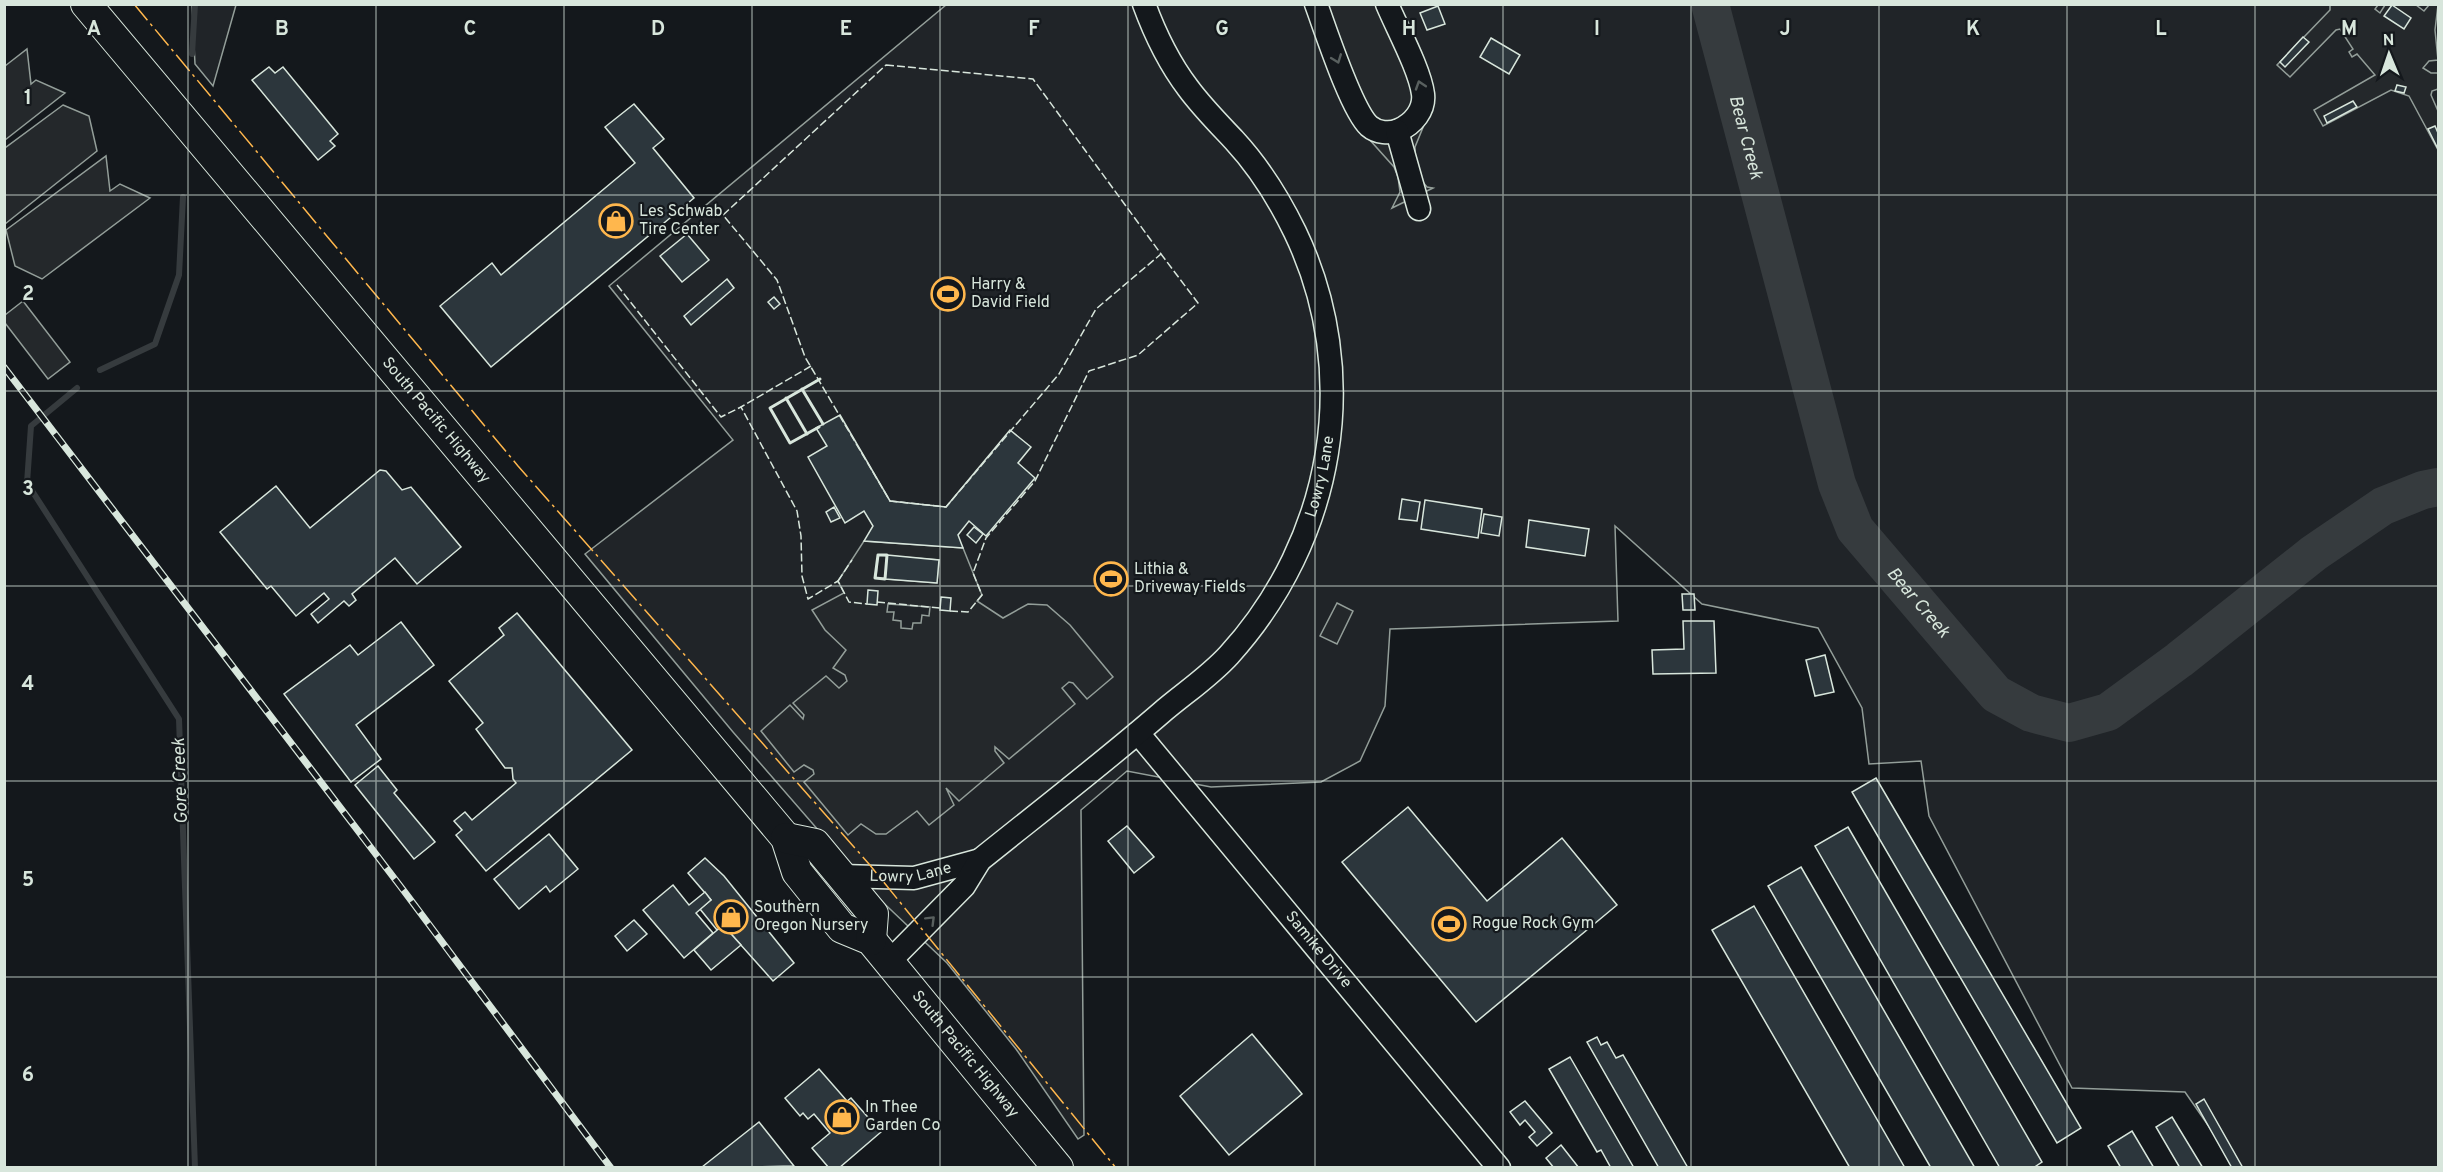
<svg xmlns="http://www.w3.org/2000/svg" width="2443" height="1172" viewBox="0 0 2443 1172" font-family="Overpass,sans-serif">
  <rect width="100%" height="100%" fill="#14181c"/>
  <g fill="#202428" stroke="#939e99" stroke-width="1.5">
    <polygon points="192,5 236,5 213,86 195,64"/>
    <polygon points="946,5 2438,5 2438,1167 2237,1167 2185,1092 2072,1088 1929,816 1921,761 1869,764 1862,708 1818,628 1702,604 1615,526 1618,621 1390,629 1385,706 1360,761 1321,782 1211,787 1127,771 1081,810 1084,1135 1078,1139 1016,1049 947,963 872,892 733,732 585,554 733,440 609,286"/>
  </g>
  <g fill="#24282b" stroke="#939e99" stroke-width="1.5" fill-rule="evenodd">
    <polygon points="1306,5 1397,5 1431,108 1415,147 1415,156 1422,181 1427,187 1433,188 1392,208 1400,192 1398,177 1394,167 1352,120"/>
    <polygon points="2330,5 2378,5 2375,9 2380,13 2385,5 2416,5 2424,11 2429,5 2438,5 2435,30 2438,60 2429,61 2423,68 2431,73 2438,73 2438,89 2432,91 2431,95 2438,111 2438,150 2409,96 2391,90 2323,126 2314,110 2375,75 2357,54 2352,57 2349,52 2353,49 2340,29 2336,30 2290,77 2277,65 2330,10"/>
    <polygon points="27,49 31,84 36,80 65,93 5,140 5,66"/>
    <polygon points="63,105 89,116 97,151 5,224 5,148"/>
    <polygon points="106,156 110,191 120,184 150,198 42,279 15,266 6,230"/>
    <polygon points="23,301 70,362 48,379 5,323 5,315"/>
    <path d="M 864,541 L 963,548 L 982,595 L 977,601 L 1003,618 L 1028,604 L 1047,605 L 1070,625 L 1113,677 L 1087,699 L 1073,683 L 1069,682 L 1062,688 L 1075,704 L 1009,759 L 995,747 L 995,751 L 1004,763 L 959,801 L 946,788 L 954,805 L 929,825 L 917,811 L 886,834 L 876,834 L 861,824 L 848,835 L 804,782 L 814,774 L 813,770 L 804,765 L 794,772 L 761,731 L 790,705 L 803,719 L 804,715 L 793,703 L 826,676 L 839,688 L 847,681 L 845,675 L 833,668 L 846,650 L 825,630 L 812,610 L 844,593 L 838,581 ZM 878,555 L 939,560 L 937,583 L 876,578 ZM 888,604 L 930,607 L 929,616 L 922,615 L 921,623 L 913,623 L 912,629 L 901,628 L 901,621 L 893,620 L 894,612 L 887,612 Z"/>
    <polygon points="1337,603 1353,611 1337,644 1320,636"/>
  </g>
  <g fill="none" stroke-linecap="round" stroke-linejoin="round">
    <g stroke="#363b3e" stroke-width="6">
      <polyline points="192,54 195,4"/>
      <polyline points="100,370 155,344 179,275 183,197"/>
      <polyline points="77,388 31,426 27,483 179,719 195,1168"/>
    </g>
    <path stroke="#363b3e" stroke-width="38" id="s1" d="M 1710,4 L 1837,484 L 1855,529 L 1996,694 L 2031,713 L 2069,723 L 2108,712 L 2179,660 L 2314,553 L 2383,506 L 2423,490 L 2438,487"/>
  </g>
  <g fill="#2c363c" stroke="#d8e6dc" stroke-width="1.5">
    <polygon points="2392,5 2411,18 2404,29 2384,16"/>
    <polygon points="1438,6 1445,24 1427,30 1420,13"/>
    <polygon points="2303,37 2309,42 2285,67 2280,62"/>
    <polygon points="1491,38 1520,55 1509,74 1480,57"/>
    <polygon points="269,67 275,73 283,67 338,134 330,141 335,146 318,160 252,80"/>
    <polygon points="2397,85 2406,87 2404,93 2395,91"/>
    <polygon points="2353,101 2357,107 2327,123 2324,116"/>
    <polygon points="634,104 664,139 653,148 694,198 491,367 440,306 492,263 501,275 635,163 605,127"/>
    <polygon points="2435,126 2438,133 2438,149 2428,129"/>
    <polygon points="687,234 709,260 682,282 660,256"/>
    <polygon points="727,279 734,288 691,325 684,316"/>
    <polygon points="774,297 780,304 774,309 768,302"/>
    <polygon points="840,415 890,501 946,507 1010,430 1031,447 1018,463 1035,478 986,536 969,521 958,535 963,548 864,541 873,526 864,511 845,523 808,457 827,446 816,428"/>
    <polygon points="380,470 386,471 402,490 411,487 461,547 417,584 395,558 352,594 356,600 349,606 344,601 318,623 311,614 329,599 324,593 296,616 271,586 267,589 220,532 276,486 310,528"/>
    <polygon points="1402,499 1420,502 1417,521 1399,519"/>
    <polygon points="1425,500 1482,509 1478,538 1421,529"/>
    <polygon points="834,507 840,518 831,522 826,512"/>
    <polygon points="1484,514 1502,517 1499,536 1481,533"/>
    <polygon points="1529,520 1589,529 1585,556 1526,547"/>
    <polygon points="974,527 983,534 976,543 967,535"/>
    <polygon points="887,555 939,560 937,583 885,579"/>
    <polygon points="868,590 878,591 877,605 867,604"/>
    <polygon points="1682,594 1694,594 1695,610 1683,610"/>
    <polygon points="941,597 951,598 950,611 940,610"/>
    <polygon points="517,613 632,750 486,871 456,835 462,830 454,821 465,812 472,820 516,783 513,779 512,768 505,768 476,729 483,723 449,681 504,635 499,628"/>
    <polygon points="1683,621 1714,621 1716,673 1653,674 1652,650 1684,649"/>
    <polygon points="401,622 434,665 356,725 381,759 351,782 284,694 350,645 358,655"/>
    <polygon points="1825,655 1834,692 1815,696 1806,660"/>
    <polygon points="378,766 397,790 394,793 435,842 414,859 355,785"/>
    <polygon points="1876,778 2081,1128 2057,1143 1852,792"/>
    <polygon points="1408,807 1487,901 1562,838 1617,905 1476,1022 1342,862"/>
    <polygon points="1127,826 1154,857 1134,873 1108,841"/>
    <polygon points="1848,827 2042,1162 2033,1168 2000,1168 1815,846"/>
    <polygon points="549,834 578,869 550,892 546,886 519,909 494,879"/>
    <polygon points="705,858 724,876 794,963 773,981 723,925 717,930 700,909 711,900 688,873"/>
    <polygon points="1801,867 1975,1168 1931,1168 1768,886"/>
    <polygon points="673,885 689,905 705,892 711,900 696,913 713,933 684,958 643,910"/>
    <polygon points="1754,906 1905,1168 1850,1168 1712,930"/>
    <polygon points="634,920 647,934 627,951 615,936"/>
    <polygon points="723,925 741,945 711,970 694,950"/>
    <polygon points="1252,1034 1302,1094 1229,1155 1180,1096"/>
    <polygon points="1597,1037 1601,1045 1607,1042 1616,1058 1623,1055 1688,1168 1659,1168 1587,1042"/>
    <polygon points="1570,1057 1634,1168 1611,1168 1601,1150 1597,1152 1549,1069"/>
    <polygon points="819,1069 847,1101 851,1098 881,1132 839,1168 829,1168 812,1148 830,1133 814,1114 808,1119 803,1113 800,1116 785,1098"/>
    <polygon points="2204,1099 2243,1168 2232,1168 2196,1104"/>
    <polygon points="1525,1101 1552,1133 1537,1146 1529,1137 1535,1132 1525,1120 1520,1125 1510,1112"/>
    <polygon points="2172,1117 2203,1168 2180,1168 2156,1127"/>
    <polygon points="759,1122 794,1166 702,1168 702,1167"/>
    <polygon points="2132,1131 2154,1168 2121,1168 2108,1146"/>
    <polygon points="1561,1145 1579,1168 1554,1168 1546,1158"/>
  </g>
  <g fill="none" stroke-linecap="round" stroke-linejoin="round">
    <defs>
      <g id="minor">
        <path d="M 1316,4 C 1326,31 1351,109 1369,126 C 1377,133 1390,134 1399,130 C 1413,124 1425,110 1423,94 C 1420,70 1397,28 1387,4"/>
        <polyline points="1397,131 1419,209"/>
        <path id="s2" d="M 1138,733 L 1499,1168"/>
        <path id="s3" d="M 841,876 L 914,878 L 980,860"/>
        <path id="s4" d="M 889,962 L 964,886 L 980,860 C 1041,811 1102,764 1161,713 C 1183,694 1209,677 1229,655 C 1334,539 1363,374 1295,232 C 1279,199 1259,167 1234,140 C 1218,123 1202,107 1188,88 C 1169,63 1155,34 1144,4"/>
      </g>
      <g id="major">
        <path id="s5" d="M 86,4 L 786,838 L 797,872 L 842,928 L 871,940 L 1058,1168"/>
        <polyline points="786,838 815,844 873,914 871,940"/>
      </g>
    </defs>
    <use href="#minor" stroke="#d8e6dc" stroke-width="25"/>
    <use href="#major" stroke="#d8e6dc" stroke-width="32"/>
    <use href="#minor" stroke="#14181c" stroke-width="22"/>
    <use href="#major" stroke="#14181c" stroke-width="30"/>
    <defs>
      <polyline id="rail" points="4,367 404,891 611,1168"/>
    </defs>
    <use href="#rail" stroke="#d8e6dc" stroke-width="7"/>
    <use href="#rail" stroke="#14181c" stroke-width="4.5" stroke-dasharray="14" stroke-linecap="butt"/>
    <g stroke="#d8e6dc" stroke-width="1.5" stroke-dasharray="8 3" stroke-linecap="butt">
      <polygon points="886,65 1033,79 1161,254 1096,309 1059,374 946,507 890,501 805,357 777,280 723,215"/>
      <polyline points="617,285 721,417 741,407"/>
      <polyline points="811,366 741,407 797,511 801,536 802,576 808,599 838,581 849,602 867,604"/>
      <polyline points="838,581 852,560"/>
      <polyline points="877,602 940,608"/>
      <polyline points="950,611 968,612 982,595 973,573 986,538 1035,481 1089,371 1138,355 1198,303 1161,254"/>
    </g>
    <g stroke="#d8e6dc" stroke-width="3">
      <polyline points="802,389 823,424"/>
      <polyline points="786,398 807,434"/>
      <polyline points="819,427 790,443 770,408 820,379"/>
      <polygon points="878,555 887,555 885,579 875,578"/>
    </g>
    <polyline stroke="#ffb74d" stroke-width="1.5" stroke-dasharray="21 4.5 3 4.5" stroke-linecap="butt" points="134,4 518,466 869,864 1116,1168"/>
  </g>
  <defs><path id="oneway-chevron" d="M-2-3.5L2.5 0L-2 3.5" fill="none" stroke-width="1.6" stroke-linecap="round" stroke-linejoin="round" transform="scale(1.5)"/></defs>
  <g stroke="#59605f">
    <use href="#oneway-chevron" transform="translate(1337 59) rotate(69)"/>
    <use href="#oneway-chevron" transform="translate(1420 85) rotate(-108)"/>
    <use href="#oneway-chevron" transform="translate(931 920) rotate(-45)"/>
  </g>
  <path fill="none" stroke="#d8e6dc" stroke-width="1.5" stroke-opacity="0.55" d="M 188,4 L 188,1168M 376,4 L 376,1168M 564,4 L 564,1168M 752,4 L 752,1168M 940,4 L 940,1168M 1128,4 L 1128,1168M 1315,4 L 1315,1168M 1503,4 L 1503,1168M 1691,4 L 1691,1168M 1879,4 L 1879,1168M 2067,4 L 2067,1168M 2255,4 L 2255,1168M 4,195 L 2438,195M 4,391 L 2438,391M 4,586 L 2438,586M 4,781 L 2438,781M 4,977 L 2438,977"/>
  <defs>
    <symbol id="shop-ring" viewBox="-11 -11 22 22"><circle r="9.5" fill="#14181c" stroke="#ffb74d" stroke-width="1.5"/><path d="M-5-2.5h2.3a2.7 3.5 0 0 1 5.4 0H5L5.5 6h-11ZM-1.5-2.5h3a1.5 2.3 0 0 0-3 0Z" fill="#ffb74d"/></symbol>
    <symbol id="stadium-ring" viewBox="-11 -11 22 22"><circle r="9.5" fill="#14181c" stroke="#ffb74d" stroke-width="1.5"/><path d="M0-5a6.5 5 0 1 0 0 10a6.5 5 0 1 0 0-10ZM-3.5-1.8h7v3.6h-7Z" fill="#ffb74d"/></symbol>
  </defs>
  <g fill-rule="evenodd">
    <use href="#shop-ring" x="597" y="202" width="38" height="38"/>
    <use href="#stadium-ring" x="929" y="275" width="38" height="38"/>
    <use href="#stadium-ring" x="1092" y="560" width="38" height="38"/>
    <use href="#shop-ring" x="712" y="898" width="38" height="38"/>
    <use href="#stadium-ring" x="1430" y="905" width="38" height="38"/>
    <use href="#shop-ring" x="823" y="1098" width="38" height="38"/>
  </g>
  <g text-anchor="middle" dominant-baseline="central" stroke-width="4.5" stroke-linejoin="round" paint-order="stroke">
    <g font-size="16" fill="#d8e6dc" stroke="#14181c" text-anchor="start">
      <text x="639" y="212">Les Schwab<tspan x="639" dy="18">Tire Center</tspan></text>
      <text x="971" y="285">Harry &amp;<tspan x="971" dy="18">David Field</tspan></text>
      <text x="1134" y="570">Lithia &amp;<tspan x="1134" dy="18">Driveway Fields</tspan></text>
      <text x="754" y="908">Southern<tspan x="754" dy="18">Oregon Nursery</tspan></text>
      <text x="1472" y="924">Rogue Rock Gym</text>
      <text x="865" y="1108">In Thee<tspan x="865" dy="18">Garden Co</tspan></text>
    </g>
    <g font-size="16" fill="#d8e6dc" stroke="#14181c">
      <text stroke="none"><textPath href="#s5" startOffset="544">South Pacific Highway</textPath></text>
      <text stroke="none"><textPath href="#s4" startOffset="663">Lowry Lane</textPath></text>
      <text stroke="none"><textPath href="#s3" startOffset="70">Lowry Lane</textPath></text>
      <text stroke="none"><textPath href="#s2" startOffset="282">Samike Drive</textPath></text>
      <text stroke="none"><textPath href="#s5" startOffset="1376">South Pacific Highway</textPath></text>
    </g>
    <g font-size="18" font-style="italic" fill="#d8e6dc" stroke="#14181c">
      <text stroke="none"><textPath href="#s1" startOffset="138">Bear Creek</textPath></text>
      <text stroke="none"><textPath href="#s1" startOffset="642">Bear Creek</textPath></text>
      <text transform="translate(181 781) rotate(-92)">Gore Creek</text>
    </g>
  </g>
  <g font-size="20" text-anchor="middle" font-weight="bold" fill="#d8e6dc" stroke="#14181c" stroke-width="4.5" stroke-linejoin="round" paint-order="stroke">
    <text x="94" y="35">A</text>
    <text x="282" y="35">B</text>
    <text x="470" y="35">C</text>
    <text x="658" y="35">D</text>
    <text x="846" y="35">E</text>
    <text x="1034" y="35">F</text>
    <text x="1222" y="35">G</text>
    <text x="1409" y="35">H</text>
    <text x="1597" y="35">I</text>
    <text x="1785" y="35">J</text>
    <text x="1973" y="35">K</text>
    <text x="2161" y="35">L</text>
    <text x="2349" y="35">M</text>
    <text x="28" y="104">1</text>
    <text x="28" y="300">2</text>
    <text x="28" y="495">3</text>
    <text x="28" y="690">4</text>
    <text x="28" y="886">5</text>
    <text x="28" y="1081">6</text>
  </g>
  <rect width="2443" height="1172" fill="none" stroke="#d8e6dc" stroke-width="12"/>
  <g transform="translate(2389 54) rotate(358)" stroke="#14181c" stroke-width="4.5" paint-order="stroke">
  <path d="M0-4.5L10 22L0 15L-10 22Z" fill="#d8e6dc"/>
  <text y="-9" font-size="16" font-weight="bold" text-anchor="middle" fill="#d8e6dc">N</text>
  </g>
</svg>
